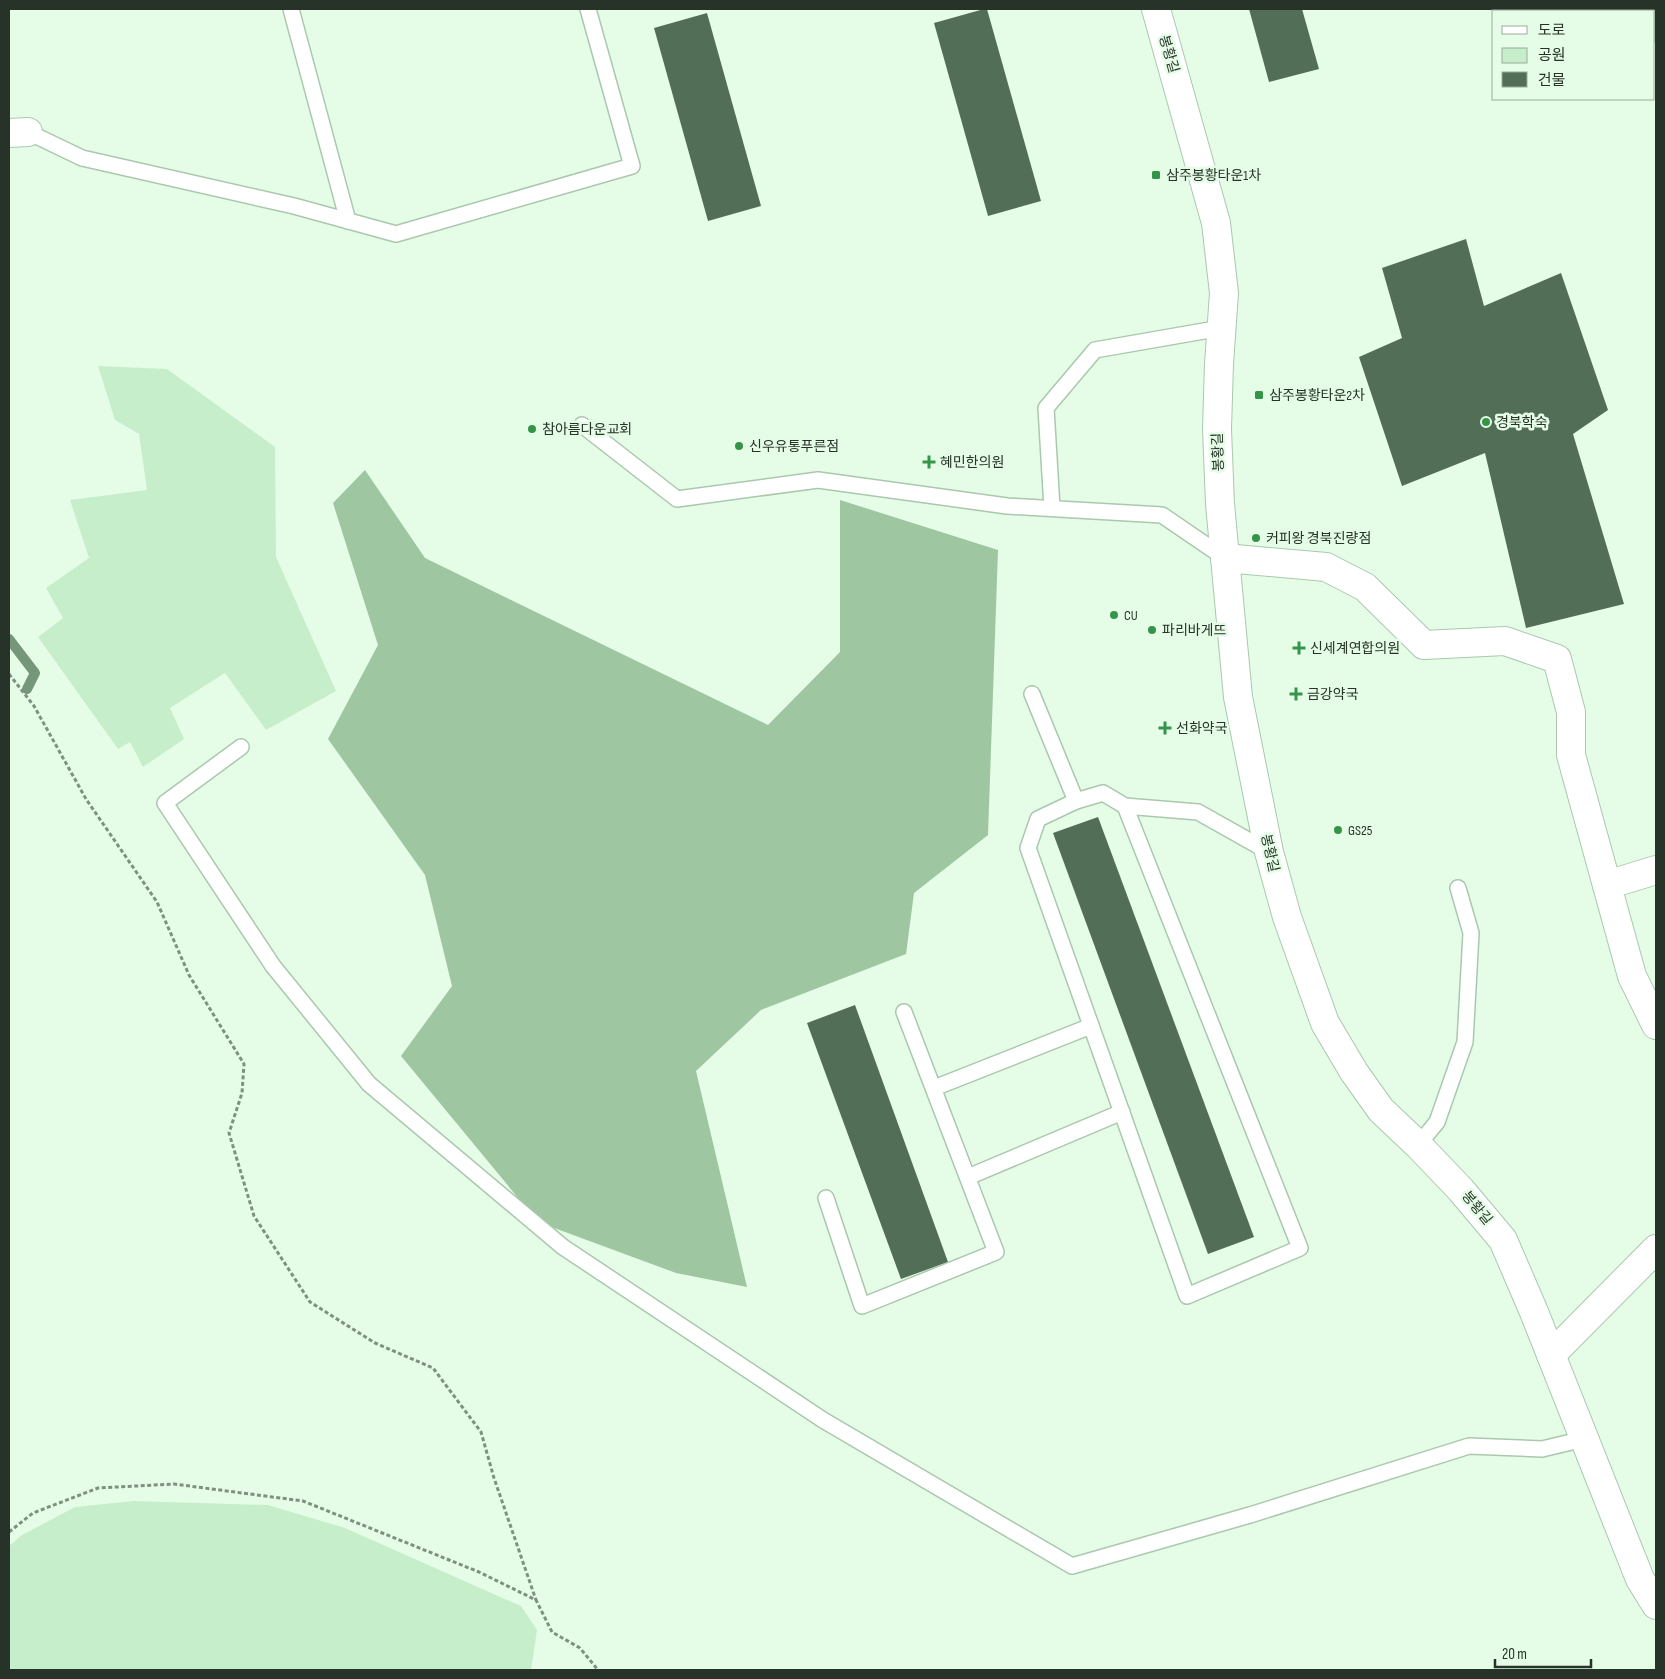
<svg xmlns="http://www.w3.org/2000/svg" width="1665" height="1679" viewBox="0 0 1665 1679" font-family="'Sofia Sans Condensed','Noto Sans KR',sans-serif">
  <rect width="100%" height="100%" fill="#e5fde7"/>
  <g fill="#c7eecb">
    <polygon points="98,366 167,369 275,447 276,557 336,691 266,730 225,673 170,708 184,739 143,767 130,742 118,749 38,637 63,618 46,588 89,558 70,500 147,490 139,434 115,420"/>
    <polygon points="134,1501 268,1505 345,1528 521,1606 537,1630 531,1670 9,1670 9,1546 22,1535 75,1507"/>
  </g>
  <g fill="#9dc6a1">
    <polygon points="1646,9 1656,9 1656,50 1654,40 1654,11 1646,11"/>
    <polygon points="365,470 425,558 768,725 840,652 840,500 998,550 988,835 914,893 906,954 761,1010 696,1071 747,1287 676,1273 538,1222 401,1056 452,986 425,875 328,739 378,645 333,503"/>
  </g>
  <g fill="none" stroke-linecap="round" stroke-linejoin="round">
    <polyline stroke="#759678" stroke-width="10" points="9,639 35,673 27,689"/>
  </g>
  <g fill="#536e56">
    <polygon points="984,9 987,9 1041,201 988,216 934,23"/>
    <polygon points="1249,9 1302,9 1319,69 1269,82"/>
    <polygon points="707,13 761,206 708,221 654,28"/>
    <polygon points="1466,239 1484,306 1561,273 1608,410 1573,434 1624,604 1526,628 1485,453 1402,486 1359,357 1402,338 1382,268"/>
    <polygon points="1098,817 1254,1237 1208,1254 1053,833"/>
    <polygon points="855,1005 948,1262 901,1279 807,1023"/>
  </g>
  <g fill="none" stroke-linecap="round" stroke-linejoin="round">
    <defs>
      <g id="service">
        <polyline points="291,9 348,221"/>
        <polyline points="28,132 82,158 294,206 396,234 632,166 588,9"/>
        <polyline points="582,425 677,499 818,480 1007,506 1162,515 1225,558"/>
        <polyline points="1052,508 1046,408 1095,350 1221,328"/>
        <polyline points="1032,694 1076,801 1103,793 1125,806 1198,812 1269,852"/>
        <polyline points="241,747 165,803 273,966 369,1084 563,1247 823,1420 1072,1566 1250,1515 1469,1446 1542,1449 1584,1439"/>
        <polyline points="1076,801 1038,819 1028,848 1187,1296 1300,1248 1125,806"/>
        <polyline points="934,1088 1091,1026"/>
        <polyline points="1418,1145 1437,1122 1465,1042 1471,933 1458,888"/>
        <polyline points="968,1177 1122,1112"/>
        <polyline points="826,1198 862,1306 996,1252 904,1012"/>
      </g>
      <g id="minor">
        <polyline points="1156,9 1216,223 1224,293 1219,364 1217,429 1220,504 1238,697 1269,852 1287,917 1325,1023 1354,1072 1381,1110 1418,1145 1461,1190 1503,1240 1534,1312 1640,1579 1656,1605"/>
        <polyline points="9,133 28,132"/>
        <polyline points="1225,558 1326,567 1365,587 1424,645 1505,641 1557,659 1571,712 1571,755 1632,976 1656,1025"/>
        <polyline points="1607,885 1656,870"/>
        <polyline points="1551,1355 1656,1249"/>
      </g>
    </defs>
    <use href="#service" stroke="#aac8ad" stroke-width="18"/>
    <use href="#minor" stroke="#aac8ad" stroke-width="30"/>
    <g stroke="#7f9080" stroke-width="3" stroke-dasharray="4 2.5" stroke-linecap="butt">
      <polyline points="9,674 34,706 86,799 157,902 189,975 244,1064 242,1093 229,1133 254,1216 310,1302 375,1343 433,1368 481,1432 494,1478 536,1600"/>
      <polyline points="9,1532 33,1513 98,1488 174,1484 303,1501 479,1572 536,1600 552,1632 580,1648 598,1670"/>
    </g>
    <use href="#service" stroke="#fff" stroke-width="15"/>
    <use href="#minor" stroke="#fff" stroke-width="28"/>
  </g>
  <g fill="#349549" stroke="#e5fde7" stroke-width="2">
    <rect x="1151" y="170" width="10" height="10" rx="2.5"/>
    <rect x="1254" y="390" width="10" height="10" rx="2.5"/>
    <circle cx="1486" cy="422" r="5"/>
    <circle cx="532" cy="429" r="5"/>
    <circle cx="739" cy="446" r="5"/>
    <path d="M926.5 454.5h5v5h5v5h-5v5h-5v-5h-5v-5h5z"/>
    <circle cx="1256" cy="538" r="5"/>
    <circle cx="1114" cy="615" r="5"/>
    <circle cx="1152" cy="630" r="5"/>
    <path d="M1296.5 640.5h5v5h5v5h-5v5h-5v-5h-5v-5h5z"/>
    <path d="M1293.5 686.5h5v5h5v5h-5v5h-5v-5h-5v-5h5z"/>
    <path d="M1162.5 720.5h5v5h5v5h-5v5h-5v-5h-5v-5h5z"/>
    <circle cx="1338" cy="830" r="5"/>
  </g>
  <g text-anchor="middle" dominant-baseline="central" stroke-width="5" stroke-linejoin="round" paint-order="stroke">
    <g font-size="14" fill="#273328" stroke="#e5fde7">
      <text transform="translate(1169 54) rotate(74)">봉황길</text>
      <text transform="translate(1218 452) rotate(-92)">봉황길</text>
      <text transform="translate(1270 853) rotate(77)">봉황길</text>
      <text transform="translate(1477 1208) rotate(50)">봉황길</text>
    </g>
    <g font-size="14" fill="#273328" stroke="#e5fde7" text-anchor="start">
      <text x="1166" y="175">삼주봉황타운1차</text>
      <text x="1269" y="395">삼주봉황타운2차</text>
      <text x="1496" y="422">경북학숙</text>
      <text x="542" y="429">참아름다운교회</text>
      <text x="749" y="446">신우유통푸른점</text>
      <text x="940" y="462">혜민한의원</text>
      <text x="1266" y="538">커피왕 경북진량점</text>
      <text x="1124" y="615">CU</text>
      <text x="1162" y="630">파리바게뜨</text>
      <text x="1310" y="648">신세계연합의원</text>
      <text x="1307" y="694">금강약국</text>
      <text x="1176" y="728">선화약국</text>
      <text x="1348" y="830">GS25</text>
    </g>
  </g>
  <rect width="1665" height="1679" fill="none" stroke="#273328" stroke-width="20"/>
  <rect x="1492" y="10" width="162" height="90" fill="#e5fde7" stroke="#99ac9b"/>
  <rect x="1502" y="26" width="25" height="8" fill="#ffffff" stroke="#99ac9b"/>
  <text x="1538" y="35" font-size="15" fill="#273328">도로</text>
  <rect x="1502" y="48" width="25" height="15" fill="#c7eecb" stroke="#99ac9b"/>
  <text x="1538" y="60" font-size="15" fill="#273328">공원</text>
  <rect x="1502" y="72" width="25" height="15" fill="#536e56" stroke="#99ac9b"/>
  <text x="1538" y="85" font-size="15" fill="#273328">건물</text>
  <path d="M1495 1659v8h96v-8" fill="none" stroke="#273328" stroke-width="2.5"/>
  <text x="1502" y="1659" font-size="15" fill="#273328" stroke="#e5fde7" stroke-width="4" paint-order="stroke">20 m</text>
</svg>
